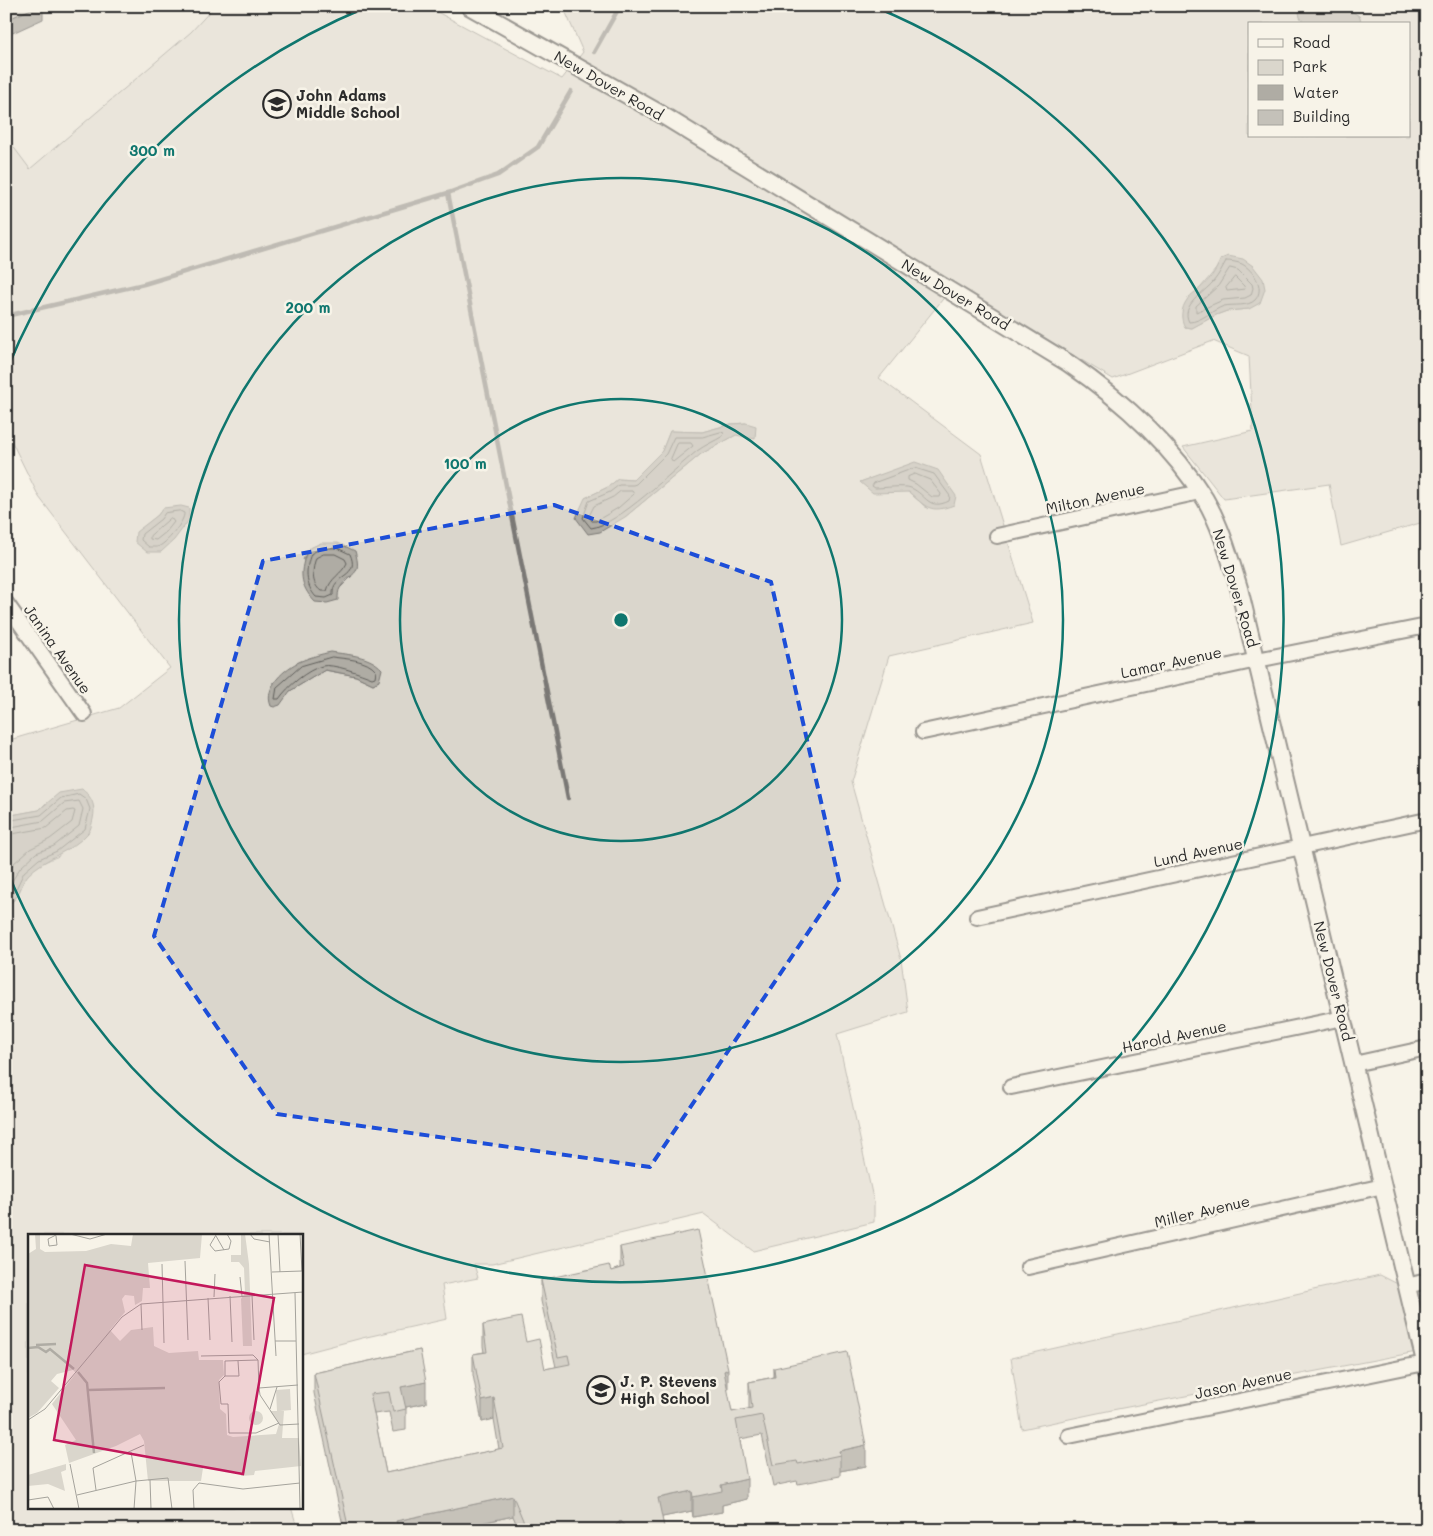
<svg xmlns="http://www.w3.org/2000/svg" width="1433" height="1536" viewBox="0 0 1433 1536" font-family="Mali,sans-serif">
  <rect width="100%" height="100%" fill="#f7f3e8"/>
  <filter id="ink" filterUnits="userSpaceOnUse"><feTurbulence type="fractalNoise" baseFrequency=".02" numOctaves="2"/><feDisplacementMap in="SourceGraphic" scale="10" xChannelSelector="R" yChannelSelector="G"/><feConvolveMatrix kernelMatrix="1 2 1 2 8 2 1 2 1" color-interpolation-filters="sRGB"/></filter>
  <g filter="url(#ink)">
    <polygon fill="#e8e4da" points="6,6 426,6 6,229"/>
    <g fill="#dad6cc" stroke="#82807c" fill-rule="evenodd">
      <path d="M 215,6 L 426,6 L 562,79 L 583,52 L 563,6 L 1298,6 L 1300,17 L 1305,24 L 1249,24 L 1249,136 L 1409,136 L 1409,24 L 1362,24 L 1359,16 L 1343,6 L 1427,6 L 1427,521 L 1341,546 L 1329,484 L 1224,499 L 1183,447 L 1253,431 L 1249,356 L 1213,341 L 1113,379 L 955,284 L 879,378 L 981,454 L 1033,623 L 889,656 L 851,782 L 901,959 L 908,1012 L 837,1034 L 874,1203 L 874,1222 L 753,1251 L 704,1214 L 492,1264 L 474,1264 L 478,1278 L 442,1285 L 447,1319 L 362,1338 L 301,1354 L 301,1235 L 29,1235 L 29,1507 L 291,1507 L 298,1530 L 6,1530 L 6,1512 L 9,1511 L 6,1474 L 6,905 C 19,901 20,887 26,877 C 34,866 48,860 59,856 L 46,803 L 39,810 L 6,816 L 6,741 L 119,708 L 170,668 L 39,497 L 6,430 L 6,137 L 30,169 L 191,32 ZM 1221,259 L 1249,309 L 1227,311 L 1216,315 L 1192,328 L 1185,327 L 1201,287 L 1216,269 ZM 746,423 L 736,435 L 701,454 L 625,517 L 585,498 L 608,487 L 618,479 L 633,480 L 662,451 L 670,431 L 702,432 L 731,424 ZM 887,473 L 928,509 L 909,492 L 860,482 ZM 163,508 L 189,520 L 137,532 L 158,515 ZM 321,543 L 352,576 L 339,589 L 303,560 L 308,549 ZM 299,662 L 379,681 L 373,684 L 356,676 L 325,670 L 290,691 L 272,684 Z"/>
      <polygon points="1380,1275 1427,1299 1427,1350 1112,1410 1022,1429 1011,1358"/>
      <polygon points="513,1516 519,1530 449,1530"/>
    </g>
    <g fill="#afaca4" stroke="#7a7874">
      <polygon points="1298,6 1343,6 1359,16 1362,24 1305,24 1300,17"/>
      <path d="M 1228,256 L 1243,259 L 1253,266 L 1263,279 L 1265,289 L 1260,303 L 1249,309 L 1227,311 L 1216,315 L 1192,328 L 1185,327 C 1180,319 1181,308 1187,300 C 1189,296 1195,292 1199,289 C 1209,281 1216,271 1221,259 Z"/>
      <polygon points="746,423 756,426 755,439 736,435 701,454 625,517 600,532 588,534 576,518 585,498 608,487 618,479 633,480 662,451 670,431 702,432 731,424"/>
      <path d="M 915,462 L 938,470 L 956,496 L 954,505 C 930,514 926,507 909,492 L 873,493 L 860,482 Z"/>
      <polygon points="181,506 189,508 189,520 174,540 161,552 147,552 135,542 136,532 158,515 163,508"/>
      <path d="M 321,543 L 338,543 L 355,551 C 363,578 350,571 340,588 C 338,591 338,596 338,600 L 327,603 L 315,602 C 299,585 299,571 308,549 Z"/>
      <path d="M 331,652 C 349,655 369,655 382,669 L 379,681 L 373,684 L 356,676 L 325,670 L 290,691 L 280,705 L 274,707 L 271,706 C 263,687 285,668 301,661 C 311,657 321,654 331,652 Z"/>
      <path d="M 82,789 C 92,797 96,806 93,819 C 92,823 91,830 88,833 C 72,852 45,857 28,875 C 20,884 20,900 6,905 L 6,816 L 39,810 L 59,793 Z"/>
    </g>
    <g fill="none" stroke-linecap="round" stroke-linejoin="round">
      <g stroke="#605f5b" stroke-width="1">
        <path d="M 1226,261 C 1231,261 1237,262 1242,264 C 1253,270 1266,288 1255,300 C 1248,307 1234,304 1224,306 C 1212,310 1201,322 1189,322 C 1180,305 1204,293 1213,282 C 1219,275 1222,268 1226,261 Z"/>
        <polygon points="1230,268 1238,270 1252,284 1253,288 1251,295 1245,298 1223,300 1196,312 1196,306 1218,286"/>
        <polygon points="1235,277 1244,286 1245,289 1227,291 1226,288"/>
        <path d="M 721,432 L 724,433 L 723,436 C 715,441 705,445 697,451 C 673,470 618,525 591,528 L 583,518 L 589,501 L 610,492 L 619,485 L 633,485 L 636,484 L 666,454 L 674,437 L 702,437 Z"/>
        <polygon points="678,443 691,443 693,446 673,462 671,459"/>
        <path d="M 915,468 L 934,474 L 950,496 L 949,501 C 928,511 927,495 911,488 C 904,485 884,488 875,488 L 872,486 L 874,483 Z"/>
        <polygon points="915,474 930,480 941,494 940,497 932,497 916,484 908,480 908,477"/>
        <polygon points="621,491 632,491 634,494 618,508 596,521 592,521 589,516 594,506 613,497"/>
        <path d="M 180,511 L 184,513 C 185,521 166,545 157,547 C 157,547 150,547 149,547 L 141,540 L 142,534 L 161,519 L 165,513 Z"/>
        <polygon points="171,518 174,522 166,532 156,540 150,539 150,536"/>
        <path d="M 322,548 L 337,548 L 350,554 C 359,575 340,573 334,587 C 333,590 333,593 333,595 L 326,598 L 316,597 C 305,585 305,569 311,554 Z"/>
        <path d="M 324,554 L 335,554 L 345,559 L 347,563 C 342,574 330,578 327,591 L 321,591 C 311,584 312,569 316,558 Z"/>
        <path d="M 332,657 C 345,659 367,659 376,671 L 375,677 L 372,678 C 362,674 332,663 322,666 C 307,670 288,686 279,699 L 275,699 L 277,687 L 301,666 Z"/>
        <polyline points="6,821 41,815 61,798 79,794 86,799 90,809 85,829 57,851 39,859 24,872 15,891 6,900"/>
        <polyline points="6,828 43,821 64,803 79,801 83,809 79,826 54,846 36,853 20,868 6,891"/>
        <polyline points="6,835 46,828 67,811 73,810 75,811 72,822 50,839 30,849 13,864 6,876"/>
      </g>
      <g stroke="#7a7874" stroke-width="4.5">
        <polyline points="594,52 620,6"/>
        <polyline points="448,193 568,798"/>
        <polyline points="6,316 144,284 448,193 498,175 538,147 571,91"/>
      </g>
      <defs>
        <g id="minor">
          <polyline points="997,536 1200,492"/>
          <polyline points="6,603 84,714"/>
          <polyline points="923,732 1257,660 1427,626"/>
          <polyline points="977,917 1427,820"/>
          <polyline points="1354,1064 1427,1048"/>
          <polyline points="1011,1087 1343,1018"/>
          <polyline points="1028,1267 1383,1186"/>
          <polyline points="1407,1286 1427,1281"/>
          <polyline points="1069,1436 1425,1363"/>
        </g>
        <path id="tertiary" d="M 469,6 L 659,113 L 1068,363 C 1122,400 1170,443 1205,499 C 1221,526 1230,559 1239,588 L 1427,1370"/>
      </defs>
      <use href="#minor" stroke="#2b2b2b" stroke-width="18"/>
      <use href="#tertiary" stroke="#2b2b2b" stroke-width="20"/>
      <use href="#minor" stroke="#f7f3e8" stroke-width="14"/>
      <use href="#tertiary" stroke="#f7f3e8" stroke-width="16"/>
    </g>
    <polygon fill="#a9a69f" stroke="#2b2b2b" points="620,1247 728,1390 727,1390 732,1412 749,1409 749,1382 774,1377 774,1368 866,1466 840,1471 840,1476 798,1484 797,1481 773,1486 762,1435 740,1439 747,1499 722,1505 722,1512 693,1517 692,1511 662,1517 664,1530 519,1530 513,1516 449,1530 344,1530 314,1393 314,1373 420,1350 426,1403 406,1407 406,1430 393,1432 389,1412 374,1414 386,1473 499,1449 494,1419 482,1422 473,1375 473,1354 484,1352 483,1346 483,1325 526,1342 545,1369 556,1367 541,1301 541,1280 611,1271 620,1268"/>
    <g fill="#898782" stroke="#2b2b2b">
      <polygon points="38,6 44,6 43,7 43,19 6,36 6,20"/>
      <polygon points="8,47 8,63 6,63 6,48"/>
      <polygon points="728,1369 728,1390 724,1391 724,1371"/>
      <polygon points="426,1382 426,1403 401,1408 401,1387"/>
      <polygon points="494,1398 494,1419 482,1422 482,1401"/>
      <polygon points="866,1445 866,1466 840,1471 840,1455 839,1451"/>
      <polygon points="747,1479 747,1499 722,1505 722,1512 693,1517 693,1497 721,1485"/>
      <polygon points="692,1491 692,1511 658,1518 658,1498"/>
      <polygon points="513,1496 513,1516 449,1530 396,1530 396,1521"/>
      <polygon points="620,1521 620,1530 611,1530"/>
      <polygon points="664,1527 664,1530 656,1530"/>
    </g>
    <g fill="#c4c1b9" stroke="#2b2b2b">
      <polygon points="6,6 38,6 6,20"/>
      <polygon points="698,1230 728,1369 724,1371 732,1412 752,1408 749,1382 775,1377 774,1368 847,1352 866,1445 839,1451 840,1455 798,1464 797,1461 773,1465 762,1415 736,1420 747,1479 721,1485 722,1491 693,1497 692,1491 658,1498 664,1527 656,1530 628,1530 620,1521 611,1530 527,1530 513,1496 396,1521 399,1530 349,1530 314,1373 420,1350 426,1382 401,1387 406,1409 393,1412 389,1392 370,1394 386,1473 503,1448 494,1398 482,1401 473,1354 487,1352 483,1325 521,1317 526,1342 539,1339 545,1369 570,1364 568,1355 558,1357 541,1280 609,1265 611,1271 624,1267 620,1247"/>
    </g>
  </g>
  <path d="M0 0H1433V1536H0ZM 554,505 L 771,582 L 840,885 L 650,1167 L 277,1114 L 154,936 L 263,561 Z" fill="#f7f3e8" fill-opacity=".55" fill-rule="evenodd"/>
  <path fill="none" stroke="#1d4ed8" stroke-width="4" stroke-dasharray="10 6" stroke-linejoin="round" d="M 554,505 L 771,582 L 840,885 L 650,1167 L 277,1114 L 154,936 L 263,561 Z"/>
  <g fill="none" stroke="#0f766e" stroke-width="2.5">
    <circle cx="621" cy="620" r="221"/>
    <circle cx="621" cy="620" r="442"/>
    <path d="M6 372A663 663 0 0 1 367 7M875 7A663 663 0 1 1 6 868"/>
  </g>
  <defs>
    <symbol id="school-ring" viewBox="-11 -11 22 22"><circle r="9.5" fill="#f7f3e8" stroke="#2b2b2b" stroke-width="1.5"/><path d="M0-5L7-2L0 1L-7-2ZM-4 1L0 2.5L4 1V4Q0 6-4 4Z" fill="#2b2b2b"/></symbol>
  </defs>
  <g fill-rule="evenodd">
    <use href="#school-ring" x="261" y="88" width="32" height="32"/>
    <use href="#school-ring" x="585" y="1374" width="32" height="32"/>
  </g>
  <g text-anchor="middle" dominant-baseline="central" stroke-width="5" stroke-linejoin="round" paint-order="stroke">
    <g font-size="15" fill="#2b2b2b" stroke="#f7f3e8">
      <text transform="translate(609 85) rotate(30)">New Dover Road</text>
      <text transform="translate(956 294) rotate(31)">New Dover Road</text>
      <text transform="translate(1095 498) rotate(-12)">Milton Avenue</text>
      <text transform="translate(1236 588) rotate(73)">New Dover Road</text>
      <text transform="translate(58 649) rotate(55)">Janina Avenue</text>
      <text transform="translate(1171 662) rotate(-12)">Lamar Avenue</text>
      <text transform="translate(1198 852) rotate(-12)">Lund Avenue</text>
      <text transform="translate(1334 981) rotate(76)">New Dover Road</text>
      <text transform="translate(1174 1036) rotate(-12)">Harold Avenue</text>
      <text transform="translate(1202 1211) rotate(-13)">Miller Avenue</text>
      <text transform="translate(1243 1383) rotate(-12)">Jason Avenue</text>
    </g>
    <g font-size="15" font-weight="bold" fill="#2b2b2b" stroke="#f7f3e8" text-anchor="start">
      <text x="296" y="95">John Adams<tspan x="296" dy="17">Middle School</tspan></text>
      <text x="620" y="1381">J. P. Stevens<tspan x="620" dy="17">High School</tspan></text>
    </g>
  </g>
  <g transform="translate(28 1234)">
    <rect width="275" height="275" fill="#f7f3e8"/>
    <path d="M 7,0 L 12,0 L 12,15 L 17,18 L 58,17 L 83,10 L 103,12 L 105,0 L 174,0 L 172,24 L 120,29 L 122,54 L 115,54 L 114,67 L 107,71 L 106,62 L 97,61 L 94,65 L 97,78 L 82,96 L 92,107 L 103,96 L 125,93 L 126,112 L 141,119 L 170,117 L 171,126 L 195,126 L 196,141 L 191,146 L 192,175 L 198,180 L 199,201 L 205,203 L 248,200 L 251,190 L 242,177 L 249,177 L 248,156 L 262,155 L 263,176 L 252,177 L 256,177 L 254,204 L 271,204 L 273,232 L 227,237 L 226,241 L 213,242 L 212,238 L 175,234 L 173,247 L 120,247 L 116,207 L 112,200 L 88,212 L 41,229 L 37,211 L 48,206 L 24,170 L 48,139 L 45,136 L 29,140 L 23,147 L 31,154 L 9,179 L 0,184 L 0,20 L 8,15 ZM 213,0 L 217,0 L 221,30 L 224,112 L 215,112 L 213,65 L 217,59 L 216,34 L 211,28 L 203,28 L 203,21 L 213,21 ZM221 184a7 7 0 1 1 14 0a7 7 0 1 1-14 0ZM 38,230 L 38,236 L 33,238 L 37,257 L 20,250 L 0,252 L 0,241 Z" fill="#dad6cc"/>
    <path fill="none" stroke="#afaca4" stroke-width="2.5" d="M 8,111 L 28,110M 0,114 L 10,113 L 18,118 L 22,115 L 46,135M 50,138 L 59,149 L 66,219M 60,156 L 137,154"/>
    <path fill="none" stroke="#a5a39c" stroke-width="1" d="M 42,0 L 62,5 L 79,0M 222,0 L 226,5 L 242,8M 241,0 L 248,122M 250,0 L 252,38M 188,1 L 182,11 L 187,17 L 201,15 L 203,7 L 199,0M 28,2 L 29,11 L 21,12 L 20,5 L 30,0M 188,2 L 196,16M 157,27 L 160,106M 134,30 L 136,109M 244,38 L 274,37 L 272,0M 212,43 L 214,62M 267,59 L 272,275M 224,61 L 226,106M 202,62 L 204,108M 186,63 L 187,40M 180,64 L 182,106M 113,70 L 114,96M 247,107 L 268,107M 173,122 L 225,121 L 230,126M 197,142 L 211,142 L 210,127M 270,151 L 231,154 L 232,161 L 252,191 L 271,190M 231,154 L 230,126 L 197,127 L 197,142 L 191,148 L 193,170 L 200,170 L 201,199 L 228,199 L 251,189M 242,175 L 249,153M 0,186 L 17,175 L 94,83 L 113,70 L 275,58M 103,218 L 108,247 L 106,275M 42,230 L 51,275M 122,246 L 123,275M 68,256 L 65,234 L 116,211M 49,261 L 108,247 L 140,244 L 144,275M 0,266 L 20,263 L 26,275M 166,275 L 165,256 L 171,249 L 215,255 L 272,249"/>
    <path fill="#c2185b" fill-opacity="0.15" stroke="#c2185b" stroke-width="2.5" d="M 57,31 L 246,64 L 215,240 L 26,206 Z"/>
    <rect width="275" height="275" fill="none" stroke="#2b2b2b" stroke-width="2.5"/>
  </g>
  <circle cx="621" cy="620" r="8" fill="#0f766e" stroke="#f7f3e8" stroke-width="2.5"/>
  <g font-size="15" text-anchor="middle" font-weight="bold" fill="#0f766e" stroke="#f7f3e8" stroke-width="5" stroke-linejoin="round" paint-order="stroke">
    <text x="152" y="156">300 m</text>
    <text x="308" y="313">200 m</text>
    <text x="465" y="469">100 m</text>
  </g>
  <rect width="1433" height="1536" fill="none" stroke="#f7f3e8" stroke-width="25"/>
  <rect x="12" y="12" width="1408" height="1511" fill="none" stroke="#2b2b2b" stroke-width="2" filter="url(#ink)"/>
  <rect x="1248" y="22" width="162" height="115" fill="#f7f3e8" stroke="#a5a39c"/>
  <rect x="1258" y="39" width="25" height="8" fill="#f7f3e8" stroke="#a5a39c"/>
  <text x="1293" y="48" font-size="15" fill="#2b2b2b">Road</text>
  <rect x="1258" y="60" width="25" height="15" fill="#dad6cc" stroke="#a5a39c"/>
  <text x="1293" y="72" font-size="15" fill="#2b2b2b">Park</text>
  <rect x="1258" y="85" width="25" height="15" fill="#afaca4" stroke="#a5a39c"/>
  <text x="1293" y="98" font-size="15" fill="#2b2b2b">Water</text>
  <rect x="1258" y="110" width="25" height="15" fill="#c4c1b9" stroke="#a5a39c"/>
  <text x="1293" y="122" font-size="15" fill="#2b2b2b">Building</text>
</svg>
